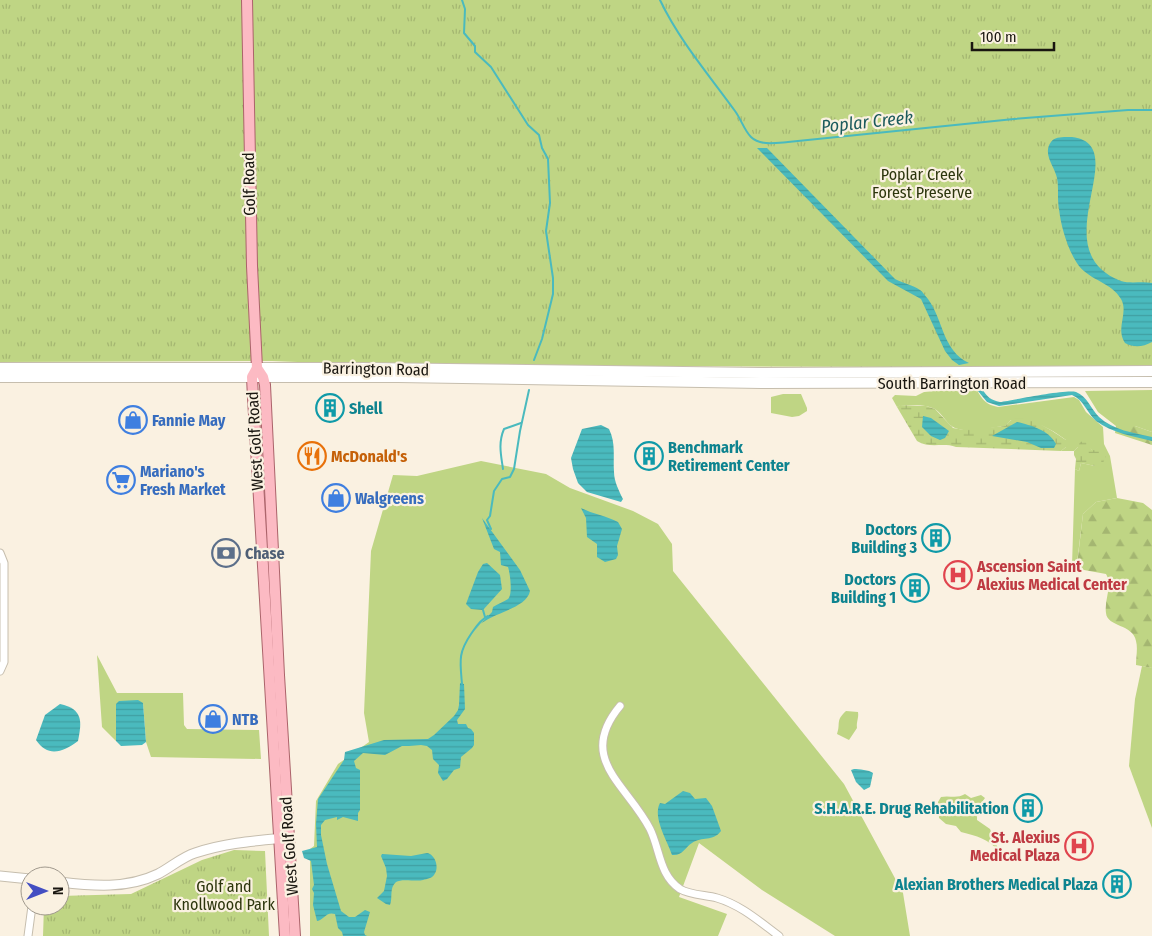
<svg xmlns="http://www.w3.org/2000/svg" width="1152" height="936" viewBox="0 0 1152 936" font-family="'Fira Sans Condensed',sans-serif">
  <defs>
    <pattern id="forest-firs" width="22" height="20" patternUnits="userSpaceOnUse" patternTransform="scale(1.25)"><rect width="22" height="20" fill="#bfd584"/><path d="M5 1l3.5 6h-7zM16 11l3.5 6h-7z" fill="#a4b671"/></pattern>
    <pattern id="wetland-marsh" width="20" height="14" patternUnits="userSpaceOnUse" patternTransform="scale(1.25)"><rect width="20" height="14" fill="#bfd584"/><path d="M1 5h8M5 5V1M11 12h8M15 12V8" fill="none" stroke="#a4b671"/></pattern>
    <pattern id="park-tufts" width="24" height="20" patternUnits="userSpaceOnUse" patternTransform="scale(1.25)"><rect width="24" height="20" fill="#bfd584"/><path d="M3 7l-1-3M5 7V3M7 7l1-3M15 17l-1-3M17 17v-4M19 17l1-3" fill="none" stroke="#a4b671"/></pattern>
    <pattern id="water-rules" width="6" height="5" patternUnits="userSpaceOnUse" patternTransform="scale(1.25)"><rect width="6" height="5" fill="#4ababe"/><path d="M0 2.5h6" fill="none" stroke="#409fa2"/></pattern>
  </defs>
  <rect width="100%" height="100%" fill="#faf1e1"/>
  <g fill="#bfd584">
    <path d="M 977,390 C 982,400 987,405 998,407 L 1074,397 L 1079,400 L 1086,412 L 1103,427 L 1104,444 L 1110,456 L 1117,498 L 1096,502 L 1083,514 L 1077,563 L 1072,566 L 1075,469 L 1079,471 L 1081,463 L 1095,466 L 1092,450 L 1088,447 L 1078,447 L 1074,451 L 1061,451 L 1066,447 L 1066,440 C 1047,426 1035,421 1011,420 L 1005,426 C 990,427 969,434 955,428 C 947,425 943,414 935,409 C 926,404 911,405 901,405 L 897,407 L 892,398 L 895,395 L 916,396 L 924,392 L 936,391 Z"/>
    <polygon points="1152,390 1152,432 1135,426 1116,426 1098,412 1085,391"/>
    <polygon points="783,394 801,394 807,408 807,411 799,416 792,417 771,413 771,397"/>
    <polygon points="481,461 546,474 570,488 633,511 658,524 672,544 673,571 844,784 903,893 910,936 835,936 762,890 699,843 679,897 727,914 718,936 310,936 310,849 314,846 316,801 338,764 369,742 364,713 371,551 393,475 417,476"/>
    <polygon points="97,655 117,693 183,693 184,725 187,729 259,730 261,759 151,757 146,742 143,703 116,704 116,741 102,727"/>
    <polygon points="1142,666 1152,668 1152,828 1129,766 1135,699"/>
    <path d="M 846,711 L 858,712 C 859,718 856,722 857,728 L 849,740 L 837,734 C 841,723 835,721 846,711 Z"/>
    <path d="M 965,794 L 971,798 L 981,795 L 985,798 L 977,809 L 977,820 L 990,829 L 999,851 C 988,839 977,836 961,832 L 956,826 L 946,824 L 939,818 L 938,802 L 941,797 C 949,795 957,799 965,794 Z"/>
  </g>
  <g fill="url(#forest-firs)">
    <polygon points="1116,426 1135,426 1152,432 1152,445 1115,433"/>
    <path d="M 1117,498 L 1143,503 L 1152,510 L 1152,668 L 1136,665 C 1136,657 1138,648 1136,641 C 1133,624 1107,627 1106,613 C 1104,599 1113,586 1106,574 L 1084,570 L 1073,573 L 1072,566 L 1077,565 L 1083,514 L 1096,502 Z"/>
  </g>
  <g fill="url(#wetland-marsh)">
    <path d="M 900,405 L 926,406 L 935,409 L 953,428 L 964,430 L 1005,426 C 1009,422 1012,418 1018,418 C 1034,418 1054,432 1066,440 L 1066,447 L 1061,451 L 956,447 C 943,442 930,449 917,441 L 897,407 Z"/>
    <polygon points="1085,441 1092,450 1102,451 1106,456 1103,463 1095,466 1081,463 1079,471 1075,469 1076,459 1074,455 1074,451 1078,447 1080,442"/>
  </g>
  <g fill="url(#park-tufts)">
    <polygon points="0,0 1152,0 1152,368 374,365 272,361 0,362"/>
    <polygon points="234,850 265,851 269,936 43,936 44,906 60,906 60,896 131,894 202,860"/>
  </g>
  <g fill="url(#water-rules)">
    <path d="M 1072,137 C 1136,145 1040,250 1121,281 C 1131,284 1142,281 1152,283 L 1152,342 C 1143,347 1134,348 1125,343 C 1115,328 1129,313 1121,299 C 1112,283 1090,280 1079,266 C 1068,251 1061,227 1059,209 C 1057,199 1059,188 1057,178 C 1055,167 1042,154 1051,142 C 1055,136 1065,137 1072,137 Z"/>
    <path d="M 757,148 L 767,148 L 895,279 C 903,283 913,285 920,290 C 923,292 925,296 928,299 C 944,321 942,350 969,363 L 959,365 L 952,360 L 945,351 L 921,299 L 888,281 Z"/>
    <path d="M 983,390 C 987,397 991,400 1000,402 C 1014,400 1066,389 1076,392 C 1087,396 1091,409 1099,417 C 1113,430 1134,433 1152,437 L 1152,441 C 1133,436 1112,433 1096,421 C 1087,413 1084,400 1072,395 L 999,406 L 987,402 L 978,391 Z"/>
    <polygon points="923,416 931,418 949,431 945,438 940,440 931,436 922,427"/>
    <path d="M 1017,422 C 1031,425 1050,431 1056,444 L 1054,448 L 1041,448 L 1027,442 L 992,436 Z"/>
    <path d="M 601,425 L 609,429 C 616,443 613,457 614,472 C 614,481 619,491 623,499 L 621,502 L 587,492 L 578,483 L 573,469 L 571,458 L 582,429 Z"/>
    <path d="M 581,508 C 593,514 607,516 618,522 L 622,529 L 617,546 L 618,555 L 616,559 L 605,562 L 597,557 L 597,544 L 587,537 L 586,518 Z"/>
    <path d="M 482,518 L 520,570 L 530,591 C 527,607 498,612 485,621 C 479,624 475,630 470,635 L 492,612 L 493,607 C 497,604 504,602 508,599 C 513,594 510,573 508,567 L 501,565 L 500,552 L 494,549 Z"/>
    <polygon points="487,563 500,575 502,589 483,610 471,609 466,604 478,572 483,564"/>
    <path d="M 460,683 L 464,684 L 465,709 L 457,720 L 458,724 L 466,724 L 468,728 L 471,729 L 474,733 L 474,745 L 472,748 L 461,757 L 460,768 L 454,770 L 447,779 L 443,781 L 438,773 L 439,765 L 433,759 L 432,750 L 427,746 L 421,745 L 409,746 L 402,746 L 385,755 L 363,753 L 354,761 L 356,768 L 360,770 L 360,810 L 358,813 L 358,821 L 343,817 L 337,820 L 337,817 L 325,820 L 321,825 L 321,835 L 327,864 L 341,911 L 349,917 L 355,917 L 365,910 L 370,912 L 364,932 L 365,935 L 367,936 L 343,936 L 342,932 L 338,928 L 335,914 C 326,911 324,920 317,921 L 313,905 L 314,893 L 312,889 L 314,885 L 311,861 L 304,858 L 302,851 L 317,847 L 316,824 L 318,799 L 344,760 L 345,752 L 384,740 L 428,739 L 434,735 L 454,716 L 458,710 L 459,705 Z"/>
    <polygon points="138,700 143,703 146,742 142,745 121,746 116,741 116,704 119,701"/>
    <path d="M 60,704 C 83,709 82,721 78,741 C 63,752 48,758 36,740 L 45,715 Z"/>
    <path d="M 854,769 C 859,769 869,770 873,773 L 870,787 L 864,790 L 856,782 L 851,770 Z"/>
    <path d="M 683,791 L 690,793 L 695,799 L 706,798 L 712,806 L 721,831 C 713,842 702,836 692,843 C 684,848 683,856 672,855 C 668,842 652,817 660,803 L 665,804 Z"/>
    <path d="M 427,853 C 435,854 440,868 434,875 C 432,878 427,879 423,880 C 416,882 402,878 396,882 C 389,888 393,897 390,905 L 386,904 L 377,898 L 384,891 L 387,876 L 386,868 L 381,856 L 382,854 L 411,856 Z"/>
  </g>
  <g fill="none" stroke-linecap="round" stroke-linejoin="round">
    <g stroke="#4ababe" stroke-width="2">
      <polyline points="462,0 465,9 464,33 475,46 475,52 491,67 528,125 539,135 542,148 548,159 550,203 546,231 553,278 553,294 542,339 534,360"/>
      <path d="M 660,0 C 679,40 709,75 735,111 C 741,119 744,130 751,137 C 760,146 776,143 788,142 L 1014,119 L 1128,110 L 1152,110"/>
      <path d="M 503,469 C 501,455 498,443 504,429 L 521,423"/>
      <polyline points="491,529 487,520 490,516 494,491 502,479 510,477 514,469 520,431 529,390"/>
      <polyline points="483,610 485,617"/>
      <path d="M 462,684 C 460,661 458,653 471,634 C 476,627 480,620 488,616"/>
    </g>
    <defs>
      <g id="minor">
        <polyline points="0,553 4,563 4,662 0,671"/>
        <path d="M 620,706 C 576,759 627,784 650,829 C 660,849 659,875 680,889 C 690,895 706,895 717,898 C 741,905 760,922 779,936"/>
        <polyline points="28,936 32,906"/>
      </g>
      <g id="tertiary">
        <polyline points="0,876 30,879"/>
        <path d="M 60,882 C 93,886 127,889 158,874 C 170,868 182,857 195,853 C 226,843 253,841 285,838"/>
      </g>
      <g id="secondary">
        <polyline points="0,368 363,368 761,373 1152,371"/>
        <polyline points="0,377 398,377 761,383 1152,382"/>
      </g>
      <g id="primary">
        <polyline points="247,0 252,266 257,368"/>
        <polyline points="257,368 263,377 265,385 279,675 295,936"/>
        <polyline points="257,368 252,377 253,398 285,936"/>
      </g>
    </defs>
    <use href="#minor" stroke="#c6beae" stroke-width="9"/>
    <use href="#tertiary" stroke="#c6beae" stroke-width="11"/>
    <use href="#secondary" stroke="#c6beae" stroke-width="12"/>
    <use href="#primary" stroke="#ab636a" stroke-width="12"/>
    <use href="#minor" stroke="#fff" stroke-width="7"/>
    <use href="#tertiary" stroke="#fff" stroke-width="9"/>
    <use href="#secondary" stroke="#fff" stroke-width="10"/>
    <use href="#primary" stroke="#fcbac3" stroke-width="10"/>
  </g>
  <defs>
    <symbol id="building-ring" viewBox="-11 -11 22 22"><circle r="9.5" fill="#faf1e1" stroke="#0f9aa8" stroke-width="1.5"/><path d="M-4-6H4V6H1V3H-1V6H-4ZM-2.5-4.3h1.7v1.8h-1.7ZM.8-4.3h1.7v1.8H.8ZM-2.5-1h1.7V.8h-1.7ZM.8-1h1.7V.8H.8Z" fill="#0f9aa8"/></symbol>
    <symbol id="shop-ring" viewBox="-11 -11 22 22"><circle r="9.5" fill="#faf1e1" stroke="#3f7fe0" stroke-width="1.5"/><path d="M-5-2.5h2.3a2.7 3.5 0 0 1 5.4 0H5L5.5 6h-11ZM-1.5-2.5h3a1.5 2.3 0 0 0-3 0Z" fill="#3f7fe0"/></symbol>
    <symbol id="restaurant-ring" viewBox="-11 -11 22 22"><circle r="9.5" fill="#faf1e1" stroke="#e8710a" stroke-width="1.5"/><path d="M-5-6h1v4h1v-4h1v4h1v-4h1v5L-1.5 .5V6h-2V.5L-5-1ZM5-6V6H3V1.5H1.5Q1.5-4 5-6Z" fill="#e8710a"/></symbol>
    <symbol id="supermarket-ring" viewBox="-11 -11 22 22"><circle r="9.5" fill="#faf1e1" stroke="#3f7fe0" stroke-width="1.5"/><path d="M-6-5.5h2.5l.6 2H6L4.5 2H-2.5L-4.4-4H-6ZM-1.5 3.2a1.3 1.3 0 1 0 .1 0ZM3 3.2a1.3 1.3 0 1 0 .1 0Z" fill="#3f7fe0"/></symbol>
    <symbol id="bank-ring" viewBox="-11 -11 22 22"><circle r="9.5" fill="#faf1e1" stroke="#5c6f8a" stroke-width="1.5"/><path d="M-6-4H6V4H-6ZM0-2.3a2.3 2.3 0 1 0 0 4.6a2.3 2.3 0 1 0 0-4.6Z" fill="#5c6f8a"/></symbol>
    <symbol id="hospital-ring" viewBox="-11 -11 22 22"><circle r="9.5" fill="#faf1e1" stroke="#e0444e" stroke-width="1.5"/><path d="M-5-5h3v3.5h4V-5h3V5h-3V1.5h-4V5h-3Z" fill="#e0444e"/></symbol>
  </defs>
  <g fill-rule="evenodd">
    <use href="#building-ring" x="314" y="392" width="32" height="32"/>
    <use href="#shop-ring" x="117" y="404" width="32" height="32"/>
    <use href="#restaurant-ring" x="296" y="440" width="32" height="32"/>
    <use href="#building-ring" x="633" y="440" width="32" height="32"/>
    <use href="#supermarket-ring" x="105" y="464" width="32" height="32"/>
    <use href="#shop-ring" x="320" y="482" width="32" height="32"/>
    <use href="#building-ring" x="920" y="522" width="32" height="32"/>
    <use href="#bank-ring" x="210" y="537" width="32" height="32"/>
    <use href="#hospital-ring" x="942" y="559" width="32" height="32"/>
    <use href="#building-ring" x="899" y="572" width="32" height="32"/>
    <use href="#shop-ring" x="197" y="703" width="32" height="32"/>
    <use href="#building-ring" x="1012" y="792" width="32" height="32"/>
    <use href="#hospital-ring" x="1063" y="830" width="32" height="32"/>
    <use href="#building-ring" x="1101" y="868" width="32" height="32"/>
  </g>
  <g text-anchor="middle" dominant-baseline="central" stroke-width="4.5" stroke-linejoin="round" paint-order="stroke">
    <g font-size="16" fill="#2c350c" stroke="#faf1e1">
      <text x="922" y="174">Poplar Creek<tspan x="922" dy="18">Forest Preserve</tspan></text>
      <text x="224" y="886">Golf and<tspan x="224" dy="18">Knollwood Park</tspan></text>
    </g>
    <g font-size="16" fill="#191610" stroke="#faf1e1">
      <text transform="translate(249 184) rotate(-91)">Golf Road</text>
      <text transform="translate(376 369) rotate(1)">Barrington Road</text>
      <text x="952" y="383">South Barrington Road</text>
      <text transform="translate(255 441) rotate(-93)">West Golf Road</text>
      <text transform="translate(289 846) rotate(-94)">West Golf Road</text>
    </g>
    <g font-size="16" font-weight="bold" fill="#0d838f" stroke="#faf1e1" text-anchor="end">
      <text x="349" y="408" text-anchor="start">Shell</text>
      <text x="668" y="447" text-anchor="start">Benchmark<tspan x="668" dy="18">Retirement Center</tspan></text>
      <text x="917" y="529">Doctors<tspan x="917" dy="18">Building 3</tspan></text>
      <text x="896" y="579">Doctors<tspan x="896" dy="18">Building 1</tspan></text>
      <text x="1009" y="808">S.H.A.R.E. Drug Rehabilitation</text>
      <text x="1098" y="884">Alexian Brothers Medical Plaza</text>
    </g>
    <g font-size="16" font-weight="bold" fill="#366cbe" stroke="#faf1e1" text-anchor="start">
      <text x="152" y="420">Fannie May</text>
      <text x="140" y="471">Mariano's<tspan x="140" dy="18">Fresh Market</tspan></text>
      <text x="355" y="498">Walgreens</text>
      <text x="232" y="719">NTB</text>
    </g>
    <g font-size="16" font-weight="bold" fill="#c56008" stroke="#faf1e1" text-anchor="start">
      <text x="331" y="456">McDonald's</text>
    </g>
    <g font-size="16" font-weight="bold" fill="#4e5e75" stroke="#faf1e1" text-anchor="start">
      <text x="245" y="553">Chase</text>
    </g>
    <g font-size="16" font-weight="bold" fill="#be3a42" stroke="#faf1e1" text-anchor="start">
      <text x="977" y="566">Ascension Saint<tspan x="977" dy="18">Alexius Medical Center</tspan></text>
      <text x="1060" y="837" text-anchor="end">St. Alexius<tspan x="1060" dy="18">Medical Plaza</tspan></text>
    </g>
    <g font-size="18" font-style="italic" fill="#1b5a5c" stroke="#faf1e1">
      <text transform="translate(867 122) rotate(-6)">Poplar Creek</text>
    </g>
  </g>
  <g transform="translate(45 891) rotate(90)"><circle r="24" fill="#faf1e1" stroke="#a0998d"/>
  <path d="M0-4L9 19L0 12L-9 19Z" fill="#434ec2"/>
  <text y="-8" font-size="14" font-weight="bold" text-anchor="middle" fill="#191610">N</text>
  </g>
  <path d="M972 42v8h82v-8" fill="none" stroke="#191610" stroke-width="2.5"/>
  <text x="980" y="42" font-size="15" fill="#191610" stroke="#faf1e1" stroke-width="4" paint-order="stroke">100 m</text>
</svg>
